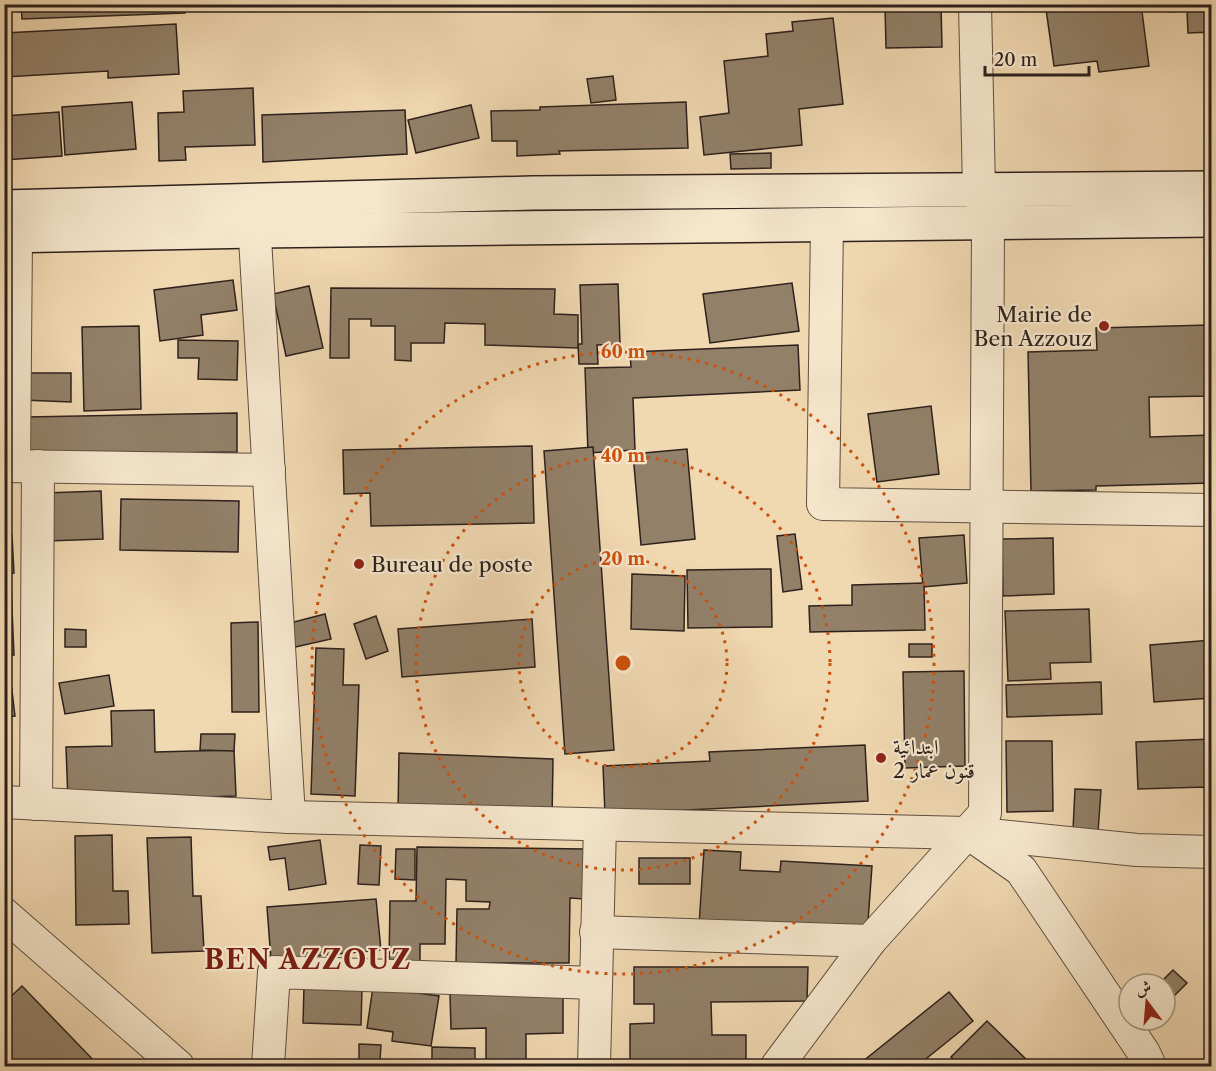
<svg xmlns="http://www.w3.org/2000/svg" width="1216" height="1071" viewBox="0 0 1216 1071" font-family="'Libre Caslon Text',Amiri,serif">
  <rect width="100%" height="100%" fill="#f0d8b1"/>
  <filter id="stains"><feTurbulence type="fractalNoise" baseFrequency=".00333" numOctaves="4"/><feColorMatrix values="0 0 0 0 .2 0 0 0 0 .09 0 0 0 0 .02 0 0 0 .5 -.17"/></filter>
  <radialGradient id="worn" r=".72"><stop offset=".6" stop-color="#630" stop-opacity="0"/><stop offset="1" stop-color="#630" stop-opacity=".3"/></radialGradient>
  <g fill="#928069" stroke="#2d211c" stroke-width="1.5">
    <polygon points="21,4 185,4 185,13 22,19"/>
    <polygon points="865,4 941,4 942,47 886,48 885,6 865,7"/>
    <polygon points="1058,4 1141,4 1149,66 1099,72 1097,61 1054,66 1046,9 1058,7"/>
    <polygon points="1169,4 1212,4 1212,32 1188,33 1187,11 1169,12"/>
    <polygon points="833,18 843,104 799,109 802,145 704,155 700,117 729,113 724,61 768,56 766,34 793,31 792,22"/>
    <polygon points="176,24 179,74 108,78 108,71 4,77 4,33"/>
    <polygon points="613,76 616,100 591,103 587,79"/>
    <polygon points="253,88 255,145 185,147 186,160 159,161 158,113 184,112 183,91"/>
    <polygon points="132,102 136,149 65,155 62,107"/>
    <polygon points="686,102 688,148 559,151 560,154 517,156 517,141 492,141 491,111 540,110 540,107"/>
    <polygon points="471,105 479,138 416,153 408,120"/>
    <polygon points="405,110 407,154 263,162 262,115"/>
    <polygon points="59,112 62,156 4,160 4,116"/>
    <polygon points="771,153 771,168 731,169 730,154"/>
    <polygon points="233,280 237,310 201,315 203,335 160,341 154,290"/>
    <polygon points="792,283 799,331 710,343 703,294"/>
    <polygon points="618,284 620,344 597,345 598,364 579,364 578,344 582,344 580,285"/>
    <polygon points="309,286 323,348 286,356 273,294"/>
    <polygon points="331,288 555,289 554,314 578,315 578,348 485,345 485,324 445,323 444,343 411,343 411,361 395,360 395,326 371,326 371,319 349,319 349,358 330,358"/>
    <polygon points="1209,325 1212,396 1149,397 1150,437 1212,435 1212,483 1096,486 1096,490 1031,491 1028,352 1097,350 1096,328"/>
    <polygon points="139,326 141,409 84,411 82,327"/>
    <polygon points="178,340 238,341 237,380 198,379 199,358 178,358"/>
    <polygon points="798,345 800,390 633,398 635,450 588,453 585,368 631,367 630,352"/>
    <polygon points="23,373 71,373 71,402 23,400"/>
    <polygon points="931,406 939,474 877,482 868,414"/>
    <polygon points="237,413 237,452 27,455 27,417"/>
    <polygon points="532,446 534,523 371,526 370,493 344,494 343,450"/>
    <polygon points="593,447 614,750 565,754 544,451"/>
    <polygon points="687,449 695,539 641,545 633,454"/>
    <polygon points="101,491 103,539 47,541 45,493"/>
    <polygon points="121,499 239,501 238,552 120,550"/>
    <polygon points="795,534 802,589 783,592 777,536"/>
    <polygon points="4,535 12,535 14,573 4,574"/>
    <polygon points="964,535 967,583 923,587 919,538"/>
    <polygon points="1053,538 1054,594 1003,596 1002,539"/>
    <polygon points="771,569 772,627 688,628 687,570"/>
    <polygon points="632,574 685,576 684,631 631,629"/>
    <polygon points="924,583 925,630 810,632 809,606 852,605 852,585"/>
    <polygon points="11,586 14,655 4,655 4,587"/>
    <polygon points="1089,609 1091,662 1050,663 1051,679 1008,681 1005,611"/>
    <polygon points="325,614 331,639 295,647 290,623"/>
    <polygon points="376,616 388,651 366,659 354,624"/>
    <polygon points="532,619 535,667 402,677 398,629"/>
    <polygon points="258,622 259,712 232,712 231,623"/>
    <polygon points="65,629 86,630 86,647 65,647"/>
    <polygon points="1212,640 1212,698 1154,702 1150,645"/>
    <rect x="909" y="644" width="23" height="13"/>
    <polygon points="316,648 344,649 343,685 359,685 355,796 311,794"/>
    <polygon points="964,671 965,766 905,768 903,672"/>
    <polygon points="10,674 15,716 4,717 4,675"/>
    <polygon points="109,675 114,706 65,714 59,683"/>
    <polygon points="1101,682 1102,714 1007,717 1006,685"/>
    <polygon points="1208,704 1212,704 1212,740 1209,740"/>
    <polygon points="154,710 155,752 234,750 236,796 68,801 66,747 112,746 111,711"/>
    <polygon points="201,734 235,734 234,751 200,750"/>
    <polygon points="1212,739 1212,838 1207,838 1205,787 1138,789 1136,742"/>
    <polygon points="1006,741 1052,741 1053,811 1007,812"/>
    <polygon points="865,745 868,801 605,814 603,766 710,761 709,752"/>
    <polygon points="399,753 553,759 552,820 398,815"/>
    <polygon points="1075,789 1101,790 1098,832 1073,830"/>
    <polygon points="112,835 113,891 128,891 129,924 76,925 75,836"/>
    <polygon points="191,837 193,896 201,896 204,951 152,953 147,838"/>
    <polygon points="320,840 326,884 289,890 285,858 270,860 268,847"/>
    <polygon points="360,845 381,846 379,885 358,884"/>
    <polygon points="417,847 585,849 584,899 570,898 569,963 456,963 457,909 489,909 490,902 466,901 466,880 446,879 445,944 420,944 420,965 389,964 390,901 416,901"/>
    <polygon points="396,849 415,849 415,880 395,879"/>
    <polygon points="704,850 741,852 740,870 780,872 781,861 872,866 867,935 699,925"/>
    <rect x="639" y="858" width="51" height="26"/>
    <polygon points="376,899 381,950 271,960 267,907"/>
    <polygon points="634,967 808,967 807,1001 711,1002 712,1035 746,1035 746,1066 630,1066 630,1024 654,1023 654,1004 634,1004"/>
    <polygon points="1173,970 1187,983 1170,1000 1165,995 1165,984 1159,984"/>
    <polygon points="22,986 99,1066 17,1066 4,1054 4,1003"/>
    <polygon points="304,987 362,988 361,1025 303,1023"/>
    <polygon points="373,987 439,996 431,1046 392,1041 393,1032 367,1028"/>
    <polygon points="949,992 973,1021 917,1066 857,1066"/>
    <polygon points="563,993 563,1033 526,1034 526,1065 561,1064 561,1066 486,1066 486,1028 451,1029 450,994"/>
    <polygon points="987,1021 1033,1066 961,1066 951,1057"/>
    <polygon points="359,1044 381,1045 380,1061 358,1061 358,1066 302,1066 302,1060 359,1060"/>
    <polygon points="432,1047 475,1048 475,1066 432,1066"/>
  </g>
  <g fill="none" stroke-linecap="round" stroke-linejoin="round">
    <defs>
      <g id="minor">
        <polyline points="253,204 289,817"/>
        <polyline points="827,225 823,504 1212,510"/>
        <polyline points="4,466 269,470"/>
        <polyline points="14,466 16,236 19,209"/>
        <polyline points="4,802 289,817 968,833 1021,870 1144,1053 1150,1066"/>
        <polyline points="36,804 38,466"/>
        <polyline points="970,833 1137,850 1212,852"/>
        <polyline points="4,914 178,1066"/>
        <polyline points="596,932 870,941"/>
        <polyline points="268,1066 274,972 596,983"/>
        <polyline points="594,1066 600,825"/>
        <polyline points="777,1066 870,941 985,813 988,223 979,190 975,4"/>
      </g>
      <g id="secondary">
        <polyline points="4,207 532,193 1212,188"/>
        <polyline points="4,236 255,231 1212,220"/>
      </g>
    </defs>
    <use href="#minor" stroke="#5e4f41" stroke-width="34"/>
    <use href="#secondary" stroke="#2d211c" stroke-width="36"/>
    <use href="#minor" stroke="#f5e6cc" stroke-width="32"/>
    <use href="#secondary" stroke="#f5e6cc" stroke-width="33"/>
  </g>
  <g fill="none" stroke="#cc510e" stroke-width="3" stroke-dasharray="3 6">
    <circle cx="623" cy="663" r="104"/>
    <circle cx="623" cy="663" r="207"/>
    <circle cx="623" cy="663" r="311"/>
  </g>
  <g fill="#8f2418" stroke="#f5e6cc" stroke-width="2">
    <circle cx="1104" cy="326" r="6"/>
    <circle cx="359" cy="564" r="6"/>
    <circle cx="881" cy="758" r="6"/>
  </g>
  <g text-anchor="middle" dominant-baseline="central" stroke-width="4.5" stroke-linejoin="round" paint-order="stroke">
    <g font-size="21" fill="#2d211c" stroke="#f5e6cc" text-anchor="start">
      <text x="1092" y="314" text-anchor="end">Mairie de<tspan x="1092" dy="24">Ben Azzouz</tspan></text>
      <text x="371" y="564">Bureau de poste</text>
      <text x="893" y="746">ابتدائية<tspan x="893" dy="24">قنون عمار 2</tspan></text>
    </g>
    <g font-size="27" font-weight="bold" letter-spacing="1.5" fill="#7a1f14" stroke="#f5e6cc">
      <text x="308" y="959">BEN AZZOUZ</text>
    </g>
  </g>
  <circle cx="623" cy="663" r="9" fill="#cc510e" stroke="#f5e6cc" stroke-width="3"/>
  <g font-size="18" text-anchor="middle" font-weight="bold" fill="#cc510e" stroke="#f5e6cc" stroke-width="4.5" stroke-linejoin="round" paint-order="stroke">
    <text x="623" y="358">60 m</text>
    <text x="623" y="462">40 m</text>
    <text x="623" y="565">20 m</text>
  </g>
  <rect width="1216" height="1071" fill="none" stroke="#f0d8b1" stroke-width="24"/>
  <rect x="6" y="6" width="1204" height="1059" fill="none" stroke="#2d211c" stroke-width="3"/>
  <rect x="12" y="12" width="1192" height="1047" fill="none" stroke="#2d211c" stroke-width="1.5"/>
  <g transform="translate(1147 1002) rotate(344)"><circle r="28" fill="#f5e6cc" stroke="#a59786" stroke-width="1.5"/>
  <path d="M0-4.5L10 22L0 15L-10 22Z" fill="#8f2418"/>
  <text y="-9" font-size="16" font-weight="bold" text-anchor="middle" fill="#2d211c">ش</text>
  </g>
  <path d="M985 66v9h104v-9" fill="none" stroke="#2d211c" stroke-width="3"/>
  <text x="994" y="66" font-size="18" fill="#2d211c" stroke="#f5e6cc" stroke-width="4.5" paint-order="stroke">20 m</text>
  <rect width="100%" height="100%" filter="url(#stains)"/>
  <rect width="100%" height="100%" fill="url(#worn)"/>
</svg>
